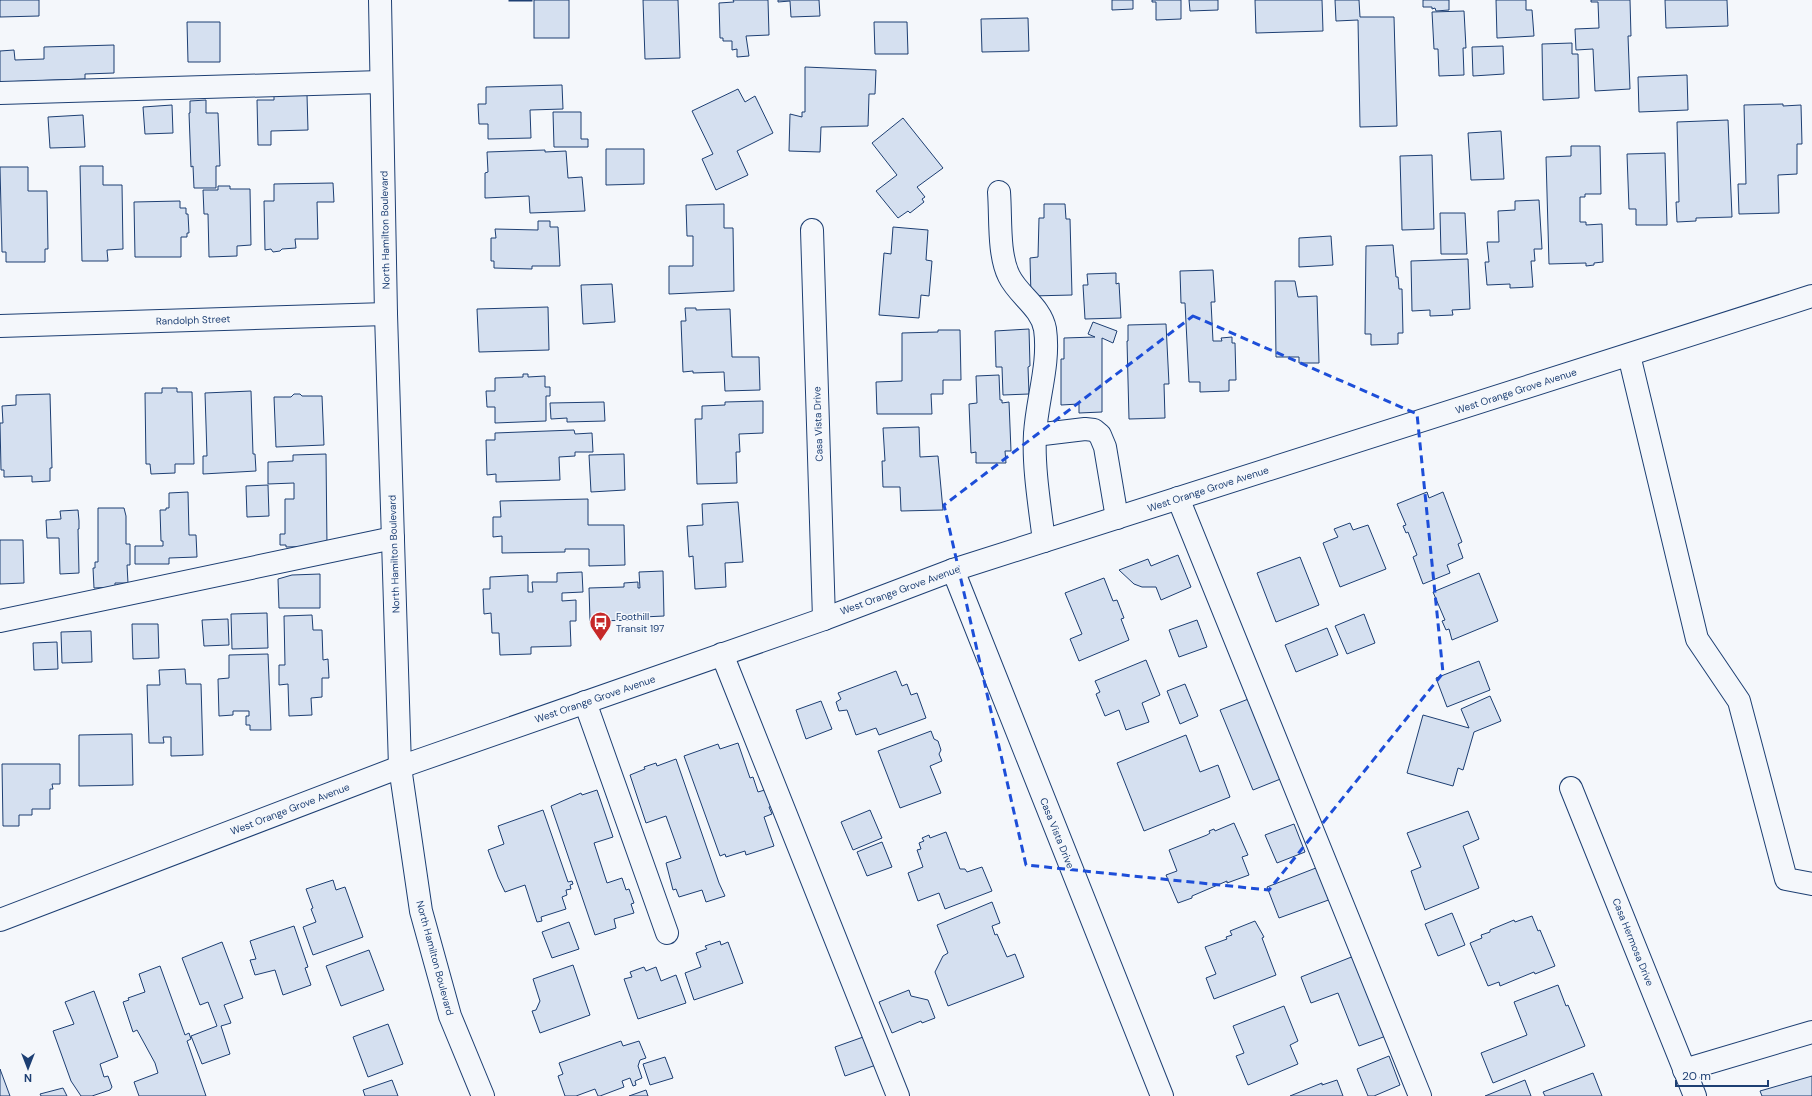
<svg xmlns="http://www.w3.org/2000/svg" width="1812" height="1096" viewBox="0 0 1812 1096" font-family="'DM Sans',sans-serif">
  <rect width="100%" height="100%" fill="#f4f7fb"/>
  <g fill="#d5e0f0" stroke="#1d3f73">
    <polygon points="0,0 39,0 39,16 0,17"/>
    <rect x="509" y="0" width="23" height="1"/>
    <rect x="534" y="0" width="35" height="38"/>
    <polygon points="643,0 678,0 680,58 645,59"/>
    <polygon points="733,0 768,0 769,35 746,36 749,56 737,57 737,49 732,50 732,41 723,41 723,38 720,38 719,3 734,2"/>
    <polygon points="778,0 819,0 820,16 791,17 790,1 778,2"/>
    <polygon points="1112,0 1133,0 1133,9 1112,10"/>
    <polygon points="1152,0 1181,0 1181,19 1156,20 1156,2 1152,2"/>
    <polygon points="1189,0 1218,0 1218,10 1190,11"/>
    <polygon points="1255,0 1322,0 1323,31 1256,33"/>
    <polygon points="1335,0 1359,0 1360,17 1394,17 1397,126 1360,127 1358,20 1336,21"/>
    <polygon points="1423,0 1449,0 1449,10 1436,11 1435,8 1432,9 1432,7 1423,7"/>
    <polygon points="1496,0 1526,0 1526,10 1532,10 1534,36 1497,38"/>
    <polygon points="1591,0 1630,0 1631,36 1628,36 1630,89 1595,91 1593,49 1576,50 1575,29 1599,28 1598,2 1591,2"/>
    <polygon points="1665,0 1727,0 1728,26 1666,28"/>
    <polygon points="1464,11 1466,48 1463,48 1464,75 1439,76 1438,49 1434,49 1432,12"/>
    <polygon points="1028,18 1029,51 982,52 981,19"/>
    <polygon points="187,22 220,22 220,62 188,62"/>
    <polygon points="874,22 907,22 908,54 875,54"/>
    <polygon points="1572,43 1572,54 1578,54 1579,98 1543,100 1542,44"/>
    <polygon points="114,45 114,73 85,74 85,79 0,82 0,51 14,50 15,60 44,59 44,47"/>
    <polygon points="1503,46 1504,74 1473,76 1472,47"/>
    <polygon points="805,67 876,70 875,94 869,94 868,126 821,127 820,152 789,151 790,114 802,117 802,112 805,112"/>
    <polygon points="1687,75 1688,110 1639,112 1638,77"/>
    <polygon points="562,85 563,109 530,110 531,138 488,139 488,124 479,124 478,104 486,104 486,87"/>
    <polygon points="738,89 745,102 755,96 773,133 737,151 748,175 716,190 702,159 713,154 692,111"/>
    <polygon points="307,95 308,130 271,131 271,145 258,145 257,100 274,100 274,96"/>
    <polygon points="206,100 206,113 218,113 220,166 216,166 216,188 194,188 193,166 191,167 189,113 190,113 190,101"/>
    <polygon points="1783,104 1783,106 1801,105 1802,144 1797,144 1797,174 1778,175 1779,213 1739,214 1738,184 1746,184 1744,105"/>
    <polygon points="172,105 173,133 145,134 143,107"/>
    <polygon points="553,112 581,112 581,139 588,139 588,147 554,147"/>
    <polygon points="83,115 85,147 50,148 48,117"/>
    <polygon points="903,118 943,168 917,187 925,197 922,199 924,202 910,213 908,211 898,218 876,191 897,175 872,143"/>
    <polygon points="1728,120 1732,217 1696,218 1696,221 1677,222 1676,202 1679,202 1677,122"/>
    <polygon points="1501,131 1504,179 1471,180 1468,133"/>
    <polygon points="1571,146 1600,146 1601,194 1585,194 1585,197 1580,197 1580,222 1586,222 1586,225 1602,224 1603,262 1594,263 1594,265 1586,266 1586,263 1549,264 1546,157 1571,156"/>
    <polygon points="606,149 644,149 644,184 606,185"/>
    <polygon points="545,150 545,152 566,151 568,178 582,177 585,211 530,213 529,196 485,198 485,173 488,172 487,152"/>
    <polygon points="1665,153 1667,225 1636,225 1636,209 1629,209 1627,154"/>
    <polygon points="1432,155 1434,229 1402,230 1400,156"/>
    <polygon points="80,166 103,166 103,185 122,185 123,249 107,250 108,261 82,261"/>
    <polygon points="0,167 28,167 28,191 47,191 48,249 45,249 45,262 6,262 6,252 2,252"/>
    <polygon points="333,183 334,202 317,202 318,239 295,239 296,248 282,249 280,251 273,252 271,249 265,250 264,201 274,201 274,184"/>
    <polygon points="218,186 230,186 230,189 250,189 251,245 237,246 237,256 209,257 208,214 204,214 203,190 218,190"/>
    <polygon points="1539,200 1542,249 1534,249 1535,261 1531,261 1533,287 1510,288 1510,284 1487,285 1485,262 1489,262 1487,242 1499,242 1498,211 1515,210 1515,201"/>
    <polygon points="180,201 180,208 186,208 186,214 188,214 189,233 187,233 187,237 181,237 181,257 135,257 134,202"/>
    <polygon points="724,204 724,228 733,228 734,291 669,294 669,266 693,266 693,236 687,236 686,205"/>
    <polygon points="1044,204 1065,204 1066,219 1070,219 1072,295 1031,296 1030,258 1038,257 1039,218 1044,218"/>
    <polygon points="1440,213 1465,213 1467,254 1441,254"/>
    <polygon points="538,221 550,221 550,227 558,227 560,266 532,266 532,269 494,268 494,261 491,261 491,238 496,238 495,229 538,230"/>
    <polygon points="893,227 928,230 926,260 932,261 929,296 921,295 919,318 879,315 884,253 891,254"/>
    <polygon points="1331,236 1333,265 1299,267 1299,238"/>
    <polygon points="1393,245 1396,277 1398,277 1399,289 1402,289 1403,333 1398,333 1398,344 1371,345 1371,334 1365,334 1366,246"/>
    <polygon points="1468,259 1470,309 1452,310 1453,315 1430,316 1430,310 1412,311 1411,261"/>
    <polygon points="1213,270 1215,302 1211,302 1213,341 1222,341 1221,338 1232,337 1232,343 1235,343 1236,380 1229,380 1229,391 1200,392 1200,382 1189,382 1185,303 1181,303 1180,271"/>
    <polygon points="1116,273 1116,284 1119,283 1121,318 1085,319 1083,285 1088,285 1087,274"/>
    <polygon points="1275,281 1295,281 1298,297 1317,296 1319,363 1299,363 1299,357 1276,357"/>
    <polygon points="612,284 615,322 583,324 581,285"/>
    <polygon points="548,307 549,350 479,352 477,309"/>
    <polygon points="685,308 696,308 696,310 730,309 732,357 759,357 760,390 725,391 724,372 693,373 693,371 683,372 681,321 686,321"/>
    <polygon points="1093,322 1117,331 1113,343 1102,338 1102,412 1079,413 1079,404 1061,405 1061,359 1064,359 1064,338 1095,337 1088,334"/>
    <polygon points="1166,324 1169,384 1164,384 1165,418 1129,419 1127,341 1128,341 1128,325"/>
    <polygon points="1029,329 1030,366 1028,367 1029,394 1003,395 1002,367 996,367 995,331"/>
    <polygon points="938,330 960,330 961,380 943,380 943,394 931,394 932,414 877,414 876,382 902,381 902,333 938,332"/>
    <polygon points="523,374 528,374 528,377 545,376 545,387 550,387 550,396 546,396 546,421 495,423 495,407 487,407 486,391 495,391 495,378 523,377"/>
    <polygon points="999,375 1000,400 1002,400 1002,403 1009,402 1011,451 1005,451 1006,463 976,463 976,452 971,453 969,404 977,403 976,376"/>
    <polygon points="162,388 177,388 177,392 192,392 194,464 175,464 175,473 151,474 150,464 146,464 145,393 162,393"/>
    <polygon points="251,391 253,454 255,454 256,471 203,474 203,456 207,456 205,393"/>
    <polygon points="50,394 52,468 50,468 50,481 32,482 32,476 4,477 4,470 1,470 0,423 3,423 2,406 16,405 16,395"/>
    <polygon points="294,394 300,394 302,396 322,396 324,445 276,447 274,397 291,397"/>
    <polygon points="763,401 763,433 739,434 740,452 736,452 737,483 697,484 695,419 702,419 702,406 725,405 725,402"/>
    <polygon points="604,402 605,421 567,422 567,418 551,419 550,403"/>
    <polygon points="919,427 920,457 938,456 943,510 901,511 900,487 883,487 882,461 885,461 883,428"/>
    <polygon points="574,430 575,434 592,433 593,452 575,452 575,456 559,457 560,480 496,482 496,474 487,475 486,440 495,440 495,433"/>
    <polygon points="326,454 327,546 286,547 286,545 280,545 280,534 285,534 285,499 294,499 294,483 268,484 268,462 293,461 293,455"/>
    <polygon points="624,454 625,490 591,492 589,455"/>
    <polygon points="268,485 269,516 247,517 246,486"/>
    <polygon points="188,492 189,535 196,535 197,557 169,558 169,564 135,564 135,546 163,546 163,541 161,541 160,510 166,510 166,508 169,508 169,493"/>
    <polygon points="1427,492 1429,498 1443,492 1462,542 1458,544 1463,558 1447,565 1450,573 1423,584 1413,557 1417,555 1408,532 1406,533 1403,526 1406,525 1397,504"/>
    <polygon points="588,499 588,525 624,525 625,565 589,566 589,549 565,549 565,552 502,553 502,536 493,537 493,517 501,517 500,501"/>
    <polygon points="738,502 743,562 725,563 726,587 695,589 693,556 689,557 687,526 703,525 702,504"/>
    <polygon points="98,508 124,508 126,516 126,544 130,544 130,565 127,565 128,583 115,583 115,587 94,588 93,568 95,568 95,562 98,562"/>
    <polygon points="78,510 79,521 79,529 78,529 79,573 60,574 59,538 47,538 46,520 61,519 60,511"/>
    <polygon points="1350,523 1353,530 1368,525 1386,569 1340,587 1323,543 1338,537 1334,529"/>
    <polygon points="0,540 23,540 24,583 0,584"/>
    <polygon points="1178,555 1191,587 1161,600 1156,587 1142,587 1134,584 1119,570 1148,559 1151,566"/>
    <polygon points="1300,557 1319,605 1276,622 1257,573"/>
    <polygon points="663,571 664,616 643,617 643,620 590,621 589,588 624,587 624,583 638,582 638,588 640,588 639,572"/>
    <polygon points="582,572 583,592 562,593 562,601 576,600 576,621 570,621 571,646 531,647 531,654 500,655 499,633 492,633 491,613 484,614 483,589 490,589 490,577 528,575 528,592 533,592 532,582 557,582 557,573"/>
    <polygon points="1479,573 1498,621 1452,640 1449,629 1446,630 1442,621 1445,620 1433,592"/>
    <polygon points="320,574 320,608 279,608 278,579 292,575"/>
    <polygon points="1104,578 1113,601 1117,600 1124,618 1121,619 1129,640 1079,661 1070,639 1082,634 1065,593"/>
    <polygon points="267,613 268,648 232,649 231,614"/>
    <polygon points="1364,614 1375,643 1347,654 1335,626"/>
    <polygon points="312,615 313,630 322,630 323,660 328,659 329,678 322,678 322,697 311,698 312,715 289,716 288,684 279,685 279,665 285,665 284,616"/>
    <polygon points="228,619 229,645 204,646 202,620"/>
    <polygon points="1197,620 1207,647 1179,657 1169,630"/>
    <polygon points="132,624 158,624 159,658 133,659"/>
    <polygon points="1327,628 1338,655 1296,672 1285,645"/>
    <polygon points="91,631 92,662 62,663 61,632"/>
    <polygon points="57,642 58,669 34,670 33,643"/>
    <polygon points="268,654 271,730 250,730 250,725 246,725 246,716 249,716 249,711 233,711 233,715 219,716 218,679 229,678 229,655"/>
    <polygon points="1146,660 1160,695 1142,703 1149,722 1126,730 1119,710 1105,716 1096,694 1100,692 1095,681"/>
    <polygon points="1479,661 1490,690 1447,707 1436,678"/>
    <polygon points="185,669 186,684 201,684 203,755 171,756 171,737 163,737 164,743 149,743 147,685 160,685 159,670"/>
    <polygon points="896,671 902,686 907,684 911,695 917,693 926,718 879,735 876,728 856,735 847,710 839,711 836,702 841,699 838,693"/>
    <polygon points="1185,684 1198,716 1180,724 1167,691"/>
    <polygon points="1490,696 1501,721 1474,732 1463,770 1458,768 1453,786 1407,773 1423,715 1469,728 1461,709"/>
    <polygon points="1251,698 1283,778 1253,790 1220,710"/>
    <polygon points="821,701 832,729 806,739 796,710"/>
    <polygon points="931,731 934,739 938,741 941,750 939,754 942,761 930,766 941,793 900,808 878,751"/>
    <polygon points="132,734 133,785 79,786 79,735"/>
    <polygon points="1186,735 1200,772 1218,765 1230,797 1144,831 1117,763"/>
    <polygon points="738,743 750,778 753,777 758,792 768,789 774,805 769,807 772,814 764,817 774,846 746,855 745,851 726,857 725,854 720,856 684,756 718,744 720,749"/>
    <polygon points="676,759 719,883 725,896 706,902 702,890 679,897 676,889 673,890 666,863 681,858 666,816 646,823 630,775 645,769 644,767 656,763 657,766"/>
    <polygon points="2,764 60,764 60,784 52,784 53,789 50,789 50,809 32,809 32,815 19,815 19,826 3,826"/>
    <polygon points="597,790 613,837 594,843 607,883 622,878 626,890 629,889 634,903 631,904 634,913 614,919 616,928 595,935 551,806 581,793 582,795"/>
    <polygon points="543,810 568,882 572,881 573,884 570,885 571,889 566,890 567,895 562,897 566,909 541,917 542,921 537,922 525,885 505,892 498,877 488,850 504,844 498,826"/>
    <polygon points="870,810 882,838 853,850 841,822"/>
    <polygon points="1468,811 1479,839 1463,846 1479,888 1425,910 1411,871 1421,867 1407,833"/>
    <polygon points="1234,823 1248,855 1242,857 1249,875 1227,883 1227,881 1192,896 1192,898 1178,903 1166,875 1177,871 1169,850 1207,835 1210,833 1209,831 1214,829 1215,831"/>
    <polygon points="1294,824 1305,852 1277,863 1265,835"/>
    <polygon points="946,832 960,869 965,869 967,872 982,867 992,891 945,909 939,893 918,901 908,873 923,867 917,850 921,849 919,843 924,841 922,838 929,835 930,838"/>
    <polygon points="882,842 892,867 867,876 857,852"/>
    <polygon points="1321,866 1334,898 1279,918 1267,887"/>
    <polygon points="333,880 336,890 345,887 363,937 313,955 303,927 316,922 311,909 313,908 306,889"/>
    <polygon points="992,902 1000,923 992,926 995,935 997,934 1007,957 1015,954 1024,977 948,1006 935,972 943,956 948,953 937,925"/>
    <polygon points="1452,913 1465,945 1438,956 1425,924"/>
    <polygon points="1532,916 1538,931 1540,930 1555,966 1535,974 1534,972 1500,986 1499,982 1488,986 1470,943 1482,938 1481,935 1490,932 1490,930 1514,920 1515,922"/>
    <polygon points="1255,921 1264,937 1262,938 1276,975 1214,999 1206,978 1216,974 1205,947 1227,939 1226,937 1232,935 1230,931"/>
    <polygon points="569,922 579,949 552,958 542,932"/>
    <polygon points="294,926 308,967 305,968 311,985 283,995 275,970 255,975 250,960 256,959 250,941"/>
    <polygon points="720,941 721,945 728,942 743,983 694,1000 685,973 701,967 696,953 707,949 705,946"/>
    <polygon points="222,942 243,998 224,1005 231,1023 221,1026 230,1054 202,1064 191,1036 217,1026 208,1002 200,1005 182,958"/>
    <polygon points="369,950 384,990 341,1006 326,966"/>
    <polygon points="1354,956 1386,1036 1359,1046 1338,993 1311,1003 1301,977"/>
    <polygon points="573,965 590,1015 540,1033 532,1011 536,1010 540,1001 533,979"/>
    <polygon points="160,966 185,1035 189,1033 191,1039 187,1041 206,1096 139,1096 134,1082 158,1073 155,1063 137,1030 133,1032 123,1002 129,1000 128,998 145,992 139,974"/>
    <polygon points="644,967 646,971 656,967 661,981 676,975 686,1003 638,1019 624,979 632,977 630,972"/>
    <polygon points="1558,985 1566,1006 1568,1005 1585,1046 1493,1083 1481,1053 1527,1035 1514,1002"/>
    <polygon points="909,990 911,996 928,1000 935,1018 922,1023 921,1021 892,1033 879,1002"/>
    <polygon points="94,991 118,1057 100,1064 104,1077 108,1076 112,1087 110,1090 92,1096 81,1096 71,1081 53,1031 74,1024 65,1002"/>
    <polygon points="1284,1006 1298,1041 1290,1045 1298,1064 1248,1085 1236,1056 1244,1053 1233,1026"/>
    <polygon points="388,1024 403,1064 368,1077 353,1037"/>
    <polygon points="866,1036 876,1065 845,1076 835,1047"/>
    <polygon points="621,1041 623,1046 639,1041 646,1058 640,1060 638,1066 642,1078 635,1081 636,1085 633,1086 630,1078 622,1081 624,1087 600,1096 598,1096 595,1089 576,1096 565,1096 558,1076 563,1074 559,1063"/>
    <polygon points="1389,1056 1400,1085 1374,1096 1368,1096 1357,1069"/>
    <polygon points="665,1057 673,1078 650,1085 643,1064"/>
    <polygon points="0,1069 10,1096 0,1096"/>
    <polygon points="1593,1073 1602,1096 1545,1096 1543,1092"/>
    <polygon points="1812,1076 1812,1096 1762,1096 1760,1091"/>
    <polygon points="392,1080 398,1096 365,1096 363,1090"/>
    <polygon points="1337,1080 1343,1096 1290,1096 1322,1083 1322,1085"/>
    <polygon points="1525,1080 1531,1096 1485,1096"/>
    <polygon points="63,1088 67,1096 41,1096 40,1094"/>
    <polygon points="646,1090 648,1096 629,1096"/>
  </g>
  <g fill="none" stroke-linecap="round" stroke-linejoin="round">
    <defs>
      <g id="minor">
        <polyline points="380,0 386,314 400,767 421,911 450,1016 483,1096"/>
        <polyline points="0,93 381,82"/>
        <path d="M 999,192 C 1001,218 998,254 1009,276 C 1018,295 1041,307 1045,329 C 1050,364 1037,399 1035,434 C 1033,467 1040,508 1044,541"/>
        <polyline points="812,230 824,619"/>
        <polyline points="0,326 386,314"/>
        <polyline points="1629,355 1697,639 1739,701 1786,879 1812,884"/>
        <polyline points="1035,435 1085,429 1094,430 1100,435 1105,447 1117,518"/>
        <polyline points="1178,498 1420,1096"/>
        <polyline points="953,570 1162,1096"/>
        <polyline points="0,621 393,538"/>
        <polyline points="722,654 898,1096"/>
        <polyline points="585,702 667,933"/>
        <polyline points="1571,788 1695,1096"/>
        <polyline points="0,920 400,767 824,619 953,570 1812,296"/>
        <polyline points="1684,1070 1812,1032"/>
      </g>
    </defs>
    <use href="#minor" stroke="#1d3f73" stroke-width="24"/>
    <use href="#minor" stroke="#f4f7fb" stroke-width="22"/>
  </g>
  <path fill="none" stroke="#1d4ed8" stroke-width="3" stroke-dasharray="8 5" stroke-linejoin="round" d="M 1193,316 L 1417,414 L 1443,673 L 1269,890 L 1026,865 L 944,505 Z"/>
  <defs>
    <symbol id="bus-pin" viewBox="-11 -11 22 30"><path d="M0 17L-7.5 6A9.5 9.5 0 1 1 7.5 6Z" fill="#c62828" stroke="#f4f7fb"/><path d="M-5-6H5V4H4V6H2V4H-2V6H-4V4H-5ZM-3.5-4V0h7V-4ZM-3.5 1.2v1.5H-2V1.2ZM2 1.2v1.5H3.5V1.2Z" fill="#fff"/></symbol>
  </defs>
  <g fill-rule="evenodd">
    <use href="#bus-pin" x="588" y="610" width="25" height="34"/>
  </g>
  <g text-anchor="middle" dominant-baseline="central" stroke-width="3" stroke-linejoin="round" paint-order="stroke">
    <g font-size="10" fill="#1d3f73" stroke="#f4f7fb">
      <text transform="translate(385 230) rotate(-91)">North Hamilton Boulevard</text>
      <text transform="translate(193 320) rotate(-2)">Randolph Street</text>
      <text transform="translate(1516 391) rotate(-18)">West Orange Grove Avenue</text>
      <text transform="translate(818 424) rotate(-92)">Casa Vista Drive</text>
      <text transform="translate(1208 489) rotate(-18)">West Orange Grove Avenue</text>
      <text transform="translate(394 554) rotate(-92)">North Hamilton Boulevard</text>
      <text transform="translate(900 590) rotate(-20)">West Orange Grove Avenue</text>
      <text transform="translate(595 699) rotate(-19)">West Orange Grove Avenue</text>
      <text transform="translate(290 809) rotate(-21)">West Orange Grove Avenue</text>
      <text transform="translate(1057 833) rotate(68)">Casa Vista Drive</text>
      <text transform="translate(1633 942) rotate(68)">Casa Hermosa Drive</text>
      <text transform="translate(435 958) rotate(75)">North Hamilton Boulevard</text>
    </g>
    <g font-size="10" fill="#1d3f73" stroke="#f4f7fb" text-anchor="start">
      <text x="616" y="616">Foothill<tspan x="616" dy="12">Transit 197</tspan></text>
    </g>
  </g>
  <g transform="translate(28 1068) rotate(180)" stroke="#f4f7fb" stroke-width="3" paint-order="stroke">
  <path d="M0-3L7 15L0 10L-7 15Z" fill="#1d3f73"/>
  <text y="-6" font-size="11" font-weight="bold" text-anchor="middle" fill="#1d3f73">N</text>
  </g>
  <path d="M1676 1080v6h92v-6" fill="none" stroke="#1d3f73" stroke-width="2"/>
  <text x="1682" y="1080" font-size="12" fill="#1d3f73" stroke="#f4f7fb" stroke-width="3" paint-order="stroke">20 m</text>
</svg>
